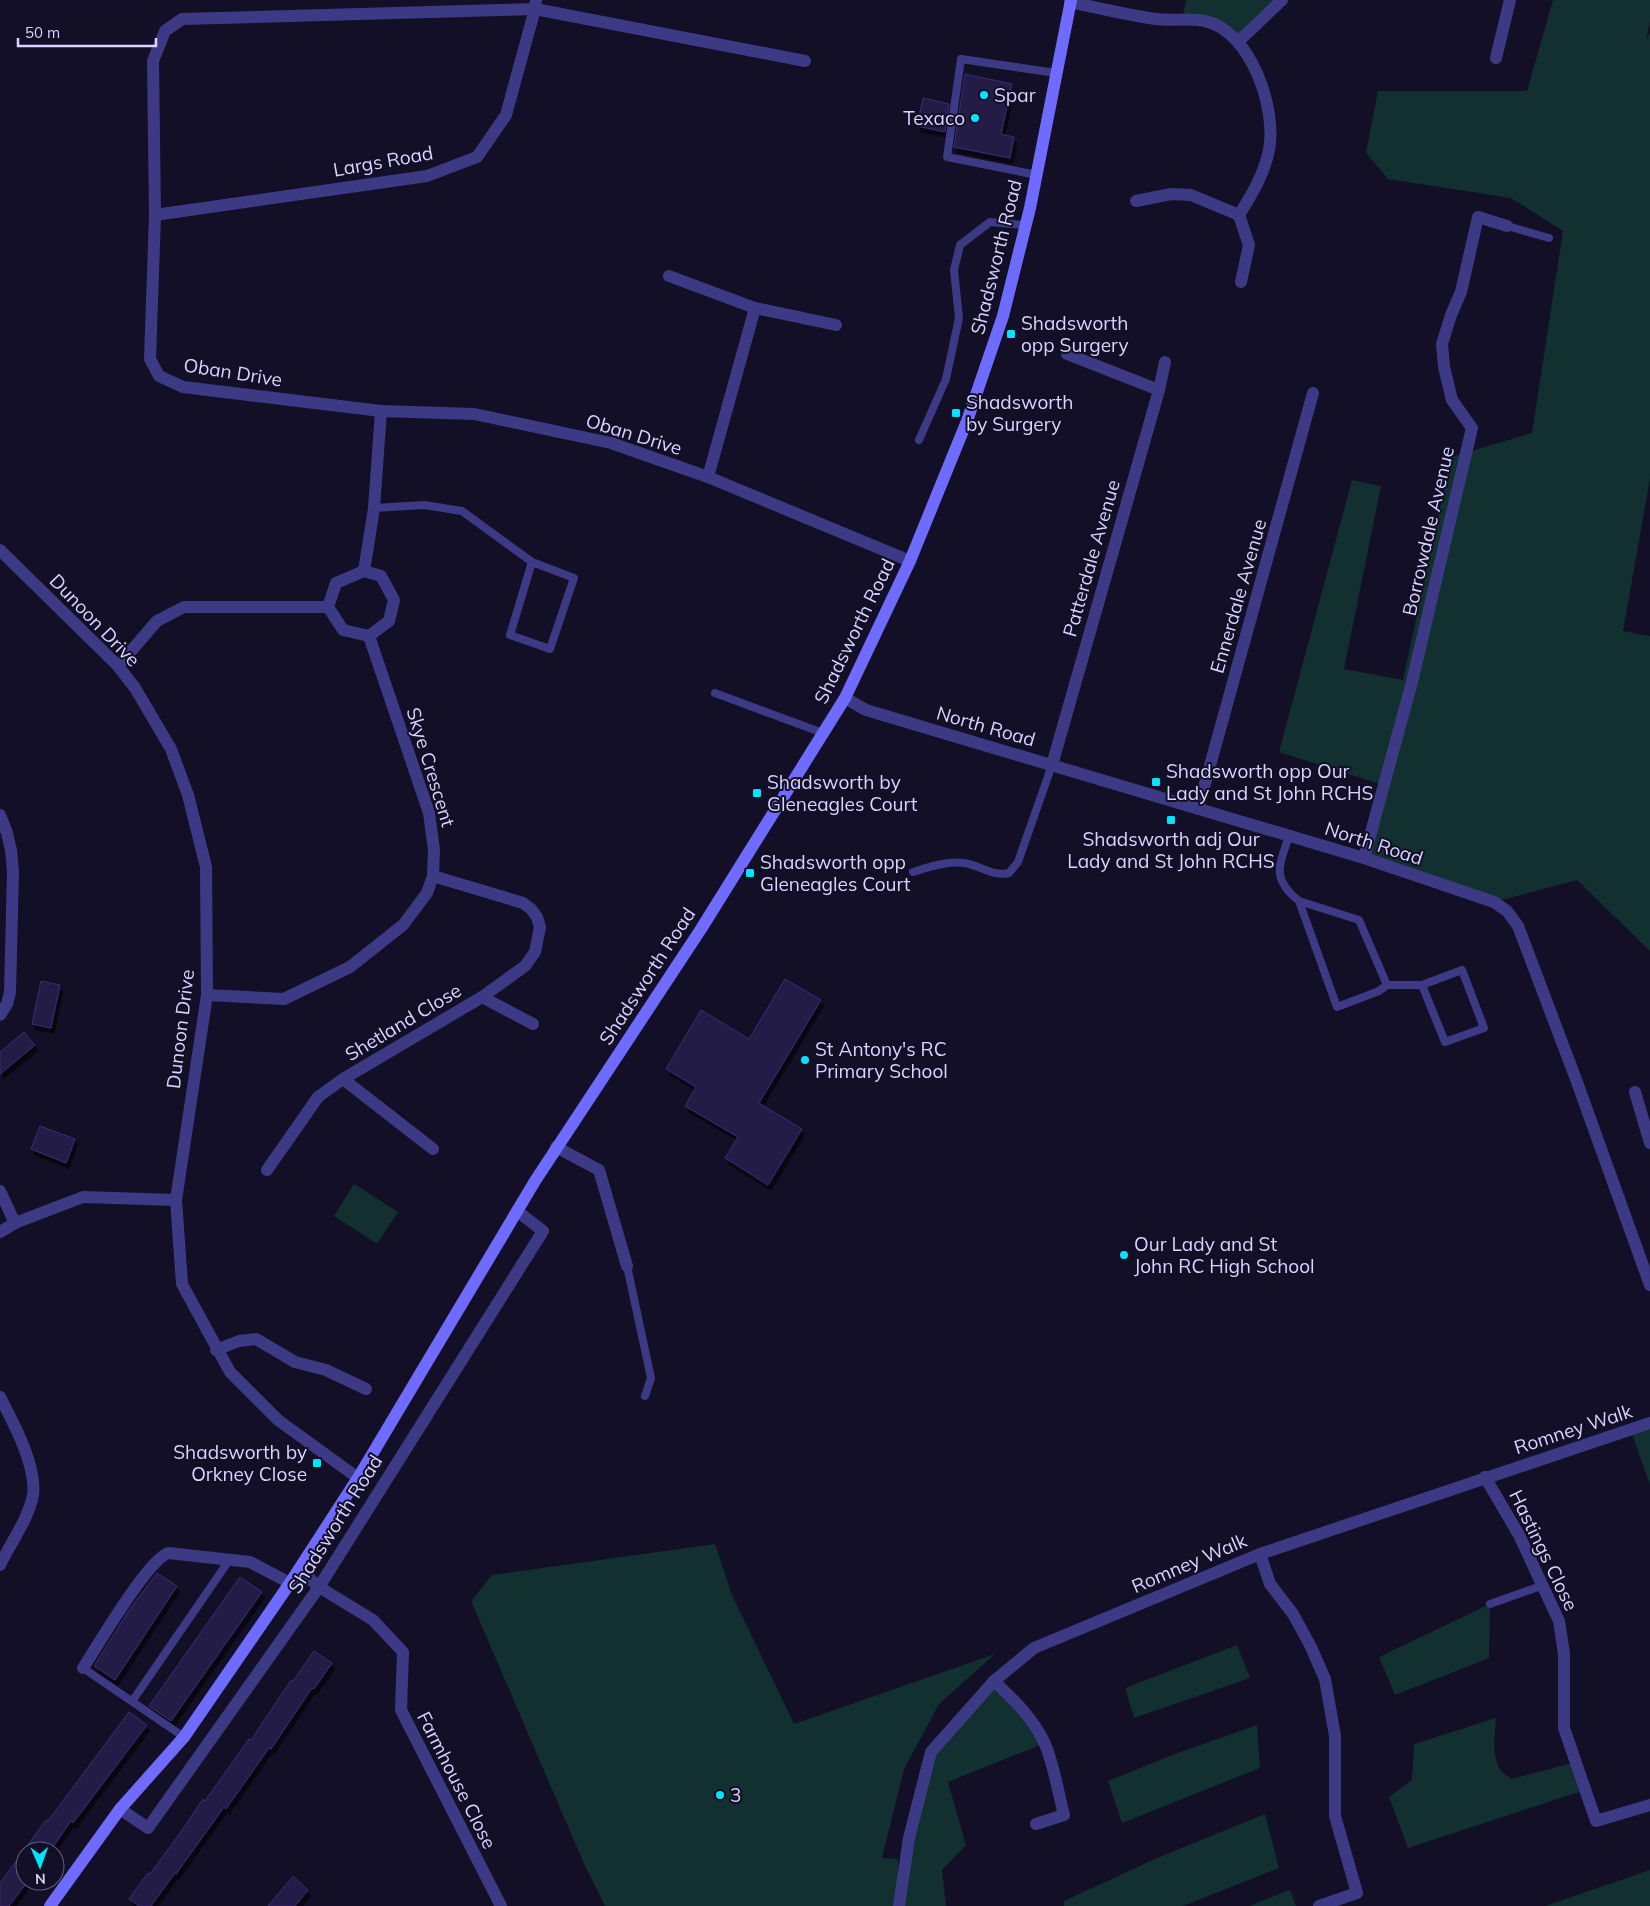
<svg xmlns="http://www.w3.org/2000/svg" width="1650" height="1906" viewBox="0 0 1650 1906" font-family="Mulish,sans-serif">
  <defs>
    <filter id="shadow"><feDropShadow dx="3" dy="5.5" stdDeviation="0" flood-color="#0009"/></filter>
  </defs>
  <rect width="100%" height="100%" fill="#130f26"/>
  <g fill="#12302f">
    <polygon points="1186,0 1282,0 1239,41 1206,21 1182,21"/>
    <polygon points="1553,0 1650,0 1650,21 1646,40 1650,32 1650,479 1623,631 1650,636 1650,951 1577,880 1494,902 1364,858 1380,784 1279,752 1352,480 1381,486 1344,669 1403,680 1451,457 1532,433 1563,231 1511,198 1388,179 1366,153 1378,91 1527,91"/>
    <polygon points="354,1184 398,1212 377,1244 334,1216"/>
    <polygon points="1650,1423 1650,1485 1630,1429"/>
    <polygon points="715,1544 732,1595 794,1724 995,1654 939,1704 904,1769 882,1858 898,1859 899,1906 605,1906 585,1866 471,1601 492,1575"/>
    <polygon points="1490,1604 1489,1658 1395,1695 1379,1657"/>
    <polygon points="1237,1645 1250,1678 1134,1718 1125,1688"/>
    <polygon points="994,1681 1045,1743 948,1782 966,1845 942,1870 946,1906 901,1906 931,1752"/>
    <path d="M 1496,1718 C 1495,1734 1491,1758 1502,1772 C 1504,1774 1509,1777 1512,1779 L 1576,1762 L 1585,1790 L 1408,1848 L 1389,1797 L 1412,1780 L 1414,1744 Z"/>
    <polygon points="1257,1725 1260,1768 1122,1823 1108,1781 1172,1755"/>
    <polygon points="1265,1814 1279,1868 1183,1906 1064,1906 1064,1901 1157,1858"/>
    <polygon points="1650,1870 1650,1906 1545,1906"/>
    <polygon points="1290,1890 1296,1906 1249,1906"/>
  </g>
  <g fill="#241b47" stroke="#3b2d73" filter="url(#shadow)">
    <polygon points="965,74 1012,84 1001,134 1014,137 1010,158 954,147"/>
    <polygon points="923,98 949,104 945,132 917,126"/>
    <polygon points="785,979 821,1000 759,1103 802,1129 768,1185 725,1158 738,1137 685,1106 696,1087 666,1069 701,1010 749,1039"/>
    <polygon points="41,981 60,985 51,1028 32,1024"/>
    <polygon points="24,1032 35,1045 0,1074 0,1052"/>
    <polygon points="40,1126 75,1139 66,1163 31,1149"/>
    <polygon points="157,1573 177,1586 115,1680 94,1666 130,1609"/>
    <polygon points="240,1577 262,1592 171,1721 149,1706"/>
    <polygon points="314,1651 332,1663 314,1689 312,1688 271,1749 269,1748 226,1809 224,1807 176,1874 175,1873 151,1906 139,1906 129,1899 148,1873 150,1874 178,1836 203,1799 205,1801 249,1739 251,1740 291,1680 293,1681"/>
    <polygon points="129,1712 147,1725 73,1823 71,1821 50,1851 25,1851 25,1885 9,1906 0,1906 0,1883 46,1820 48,1821"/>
    <polygon points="293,1876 308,1890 295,1906 268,1906"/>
  </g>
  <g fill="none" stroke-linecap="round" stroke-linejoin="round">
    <g stroke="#3d3a85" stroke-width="8">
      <polyline points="1037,175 947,157 961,59 1056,73"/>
      <polyline points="1507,226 1549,238"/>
      <polyline points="919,440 946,379 959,318 954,270 960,245 990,222 1025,225"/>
      <polyline points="374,508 424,505 462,511 532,562 574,578 550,649 510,635 532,562"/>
      <polyline points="715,693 823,733"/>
      <path d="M 1289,836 C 1279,866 1271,878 1299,901 L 1337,1007 L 1379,991 L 1387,985 L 1359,920 L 1299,901"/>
      <path d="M 913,872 C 929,867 946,861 964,863 C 980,865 992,877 1009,873 L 1018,862 L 1052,765"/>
      <polyline points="1387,985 1422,985 1445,1042 1484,1028 1462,970 1422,985"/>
      <polyline points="627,1266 651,1378 645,1396"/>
      <polyline points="1490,1604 1544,1585"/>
      <polyline points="83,1668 184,1737"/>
      <polyline points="133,1700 230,1559"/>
    </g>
    <g stroke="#3d3a85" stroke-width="12">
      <path d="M 1070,2 C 1099,8 1127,15 1156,19 C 1172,21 1190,18 1205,21 C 1251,31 1277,109 1269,150 C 1264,175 1252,194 1239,215 L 1249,245 L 1241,282"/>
      <polyline points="1239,41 1282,0"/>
      <polyline points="1496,58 1510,0"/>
      <polyline points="805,61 535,9 182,19 165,31 153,61 155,215 150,359 159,376 183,387 381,411 474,414 611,443 708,477 910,561"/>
      <polyline points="1136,201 1171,194 1191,195 1239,215"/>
      <polyline points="155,215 427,176 477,157 506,115 535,9 536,0"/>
      <polyline points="669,276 755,308 836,325"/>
      <polyline points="1067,354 1159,390"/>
      <polyline points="708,477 755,308"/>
      <polyline points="0,550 118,666 135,688 171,749 188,795 206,867 207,995 176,1200 182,1284 230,1372 278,1420 358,1478"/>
      <polygon points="364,571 381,576 394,600 389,621 369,636 343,630 328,607 336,583"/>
      <polyline points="364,571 374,508 381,411"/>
      <polyline points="118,666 157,621 184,607 328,607"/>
      <polyline points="845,698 866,710 1364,858 1494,902 1507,911 1518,926 1577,1082 1650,1285"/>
      <polyline points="1052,765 1159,390 1165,362"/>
      <polyline points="1198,809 1313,393"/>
      <polyline points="0,815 7,833 11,850 13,872 10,992 7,1004 0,1015"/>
      <polyline points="1364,858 1412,682 1472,428 1452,400 1444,367 1442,344 1451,315 1461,292 1478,217 1507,226"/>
      <polyline points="207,995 284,999 350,967 403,925 427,893 433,876 434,850 429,813 369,636"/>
      <polyline points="482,997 533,1024"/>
      <polyline points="343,1079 433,1149"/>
      <polyline points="1635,1092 1650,1143"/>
      <polyline points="556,1147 599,1170 627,1266"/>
      <polyline points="267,1170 318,1097 343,1079 482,997 525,966 535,952 540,927 537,917 531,909 523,903 433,876"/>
      <polyline points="0,1191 15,1223"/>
      <polyline points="0,1232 15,1223 83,1197 176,1200"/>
      <polyline points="216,1350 239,1341 256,1339 295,1362 326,1370 366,1389"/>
      <path d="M 0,1397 C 13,1422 37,1466 33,1495 C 28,1520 11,1542 0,1565"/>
      <polyline points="1485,1477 1519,1535 1559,1621 1564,1654 1564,1728 1596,1821 1650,1805"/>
      <polyline points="1260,1554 1270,1584 1293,1614 1311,1647 1325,1679 1335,1736 1335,1816 1357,1893 1319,1906"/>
      <polyline points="299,1569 319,1587 373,1620 403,1652 401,1710 501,1906"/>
      <path d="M 83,1668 C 98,1645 147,1561 168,1553 L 250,1562 L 290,1583"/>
      <path d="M 994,1681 C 1013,1699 1034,1719 1045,1744 C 1054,1765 1058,1792 1064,1815 L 1036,1824"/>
      <polyline points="120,1809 148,1828 319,1587 543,1231 517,1211"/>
      <polyline points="899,1906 909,1838 931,1752 994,1681 1034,1648 1260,1554 1650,1423"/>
    </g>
    <polyline stroke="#6f6bff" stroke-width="12" points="50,1906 120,1809 184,1737 290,1583 358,1478 535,1181 701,929 845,698 910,561 967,421 1003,316 1030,208 1071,0"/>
  </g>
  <g fill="#00e5ff" stroke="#130f26" stroke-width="2">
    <circle cx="984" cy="95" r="5"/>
    <circle cx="975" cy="118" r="5"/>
    <rect x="1006" y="329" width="10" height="10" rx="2.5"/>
    <rect x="951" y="408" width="10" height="10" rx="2.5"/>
    <rect x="1151" y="777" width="10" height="10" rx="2.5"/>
    <rect x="752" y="788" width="10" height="10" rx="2.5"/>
    <rect x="1166" y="815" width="10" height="10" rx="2.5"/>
    <rect x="745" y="868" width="10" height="10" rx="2.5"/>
    <circle cx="805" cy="1060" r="5"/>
    <circle cx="1124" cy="1255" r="5"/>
    <rect x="312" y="1458" width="10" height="10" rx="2.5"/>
    <circle cx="720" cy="1795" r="5"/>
  </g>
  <g text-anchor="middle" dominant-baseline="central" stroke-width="4" stroke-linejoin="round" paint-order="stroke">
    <g font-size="19" fill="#d9d4ff" stroke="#130f26" text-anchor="start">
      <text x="994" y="95">Spar</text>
      <text x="965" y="118" text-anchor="end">Texaco</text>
      <text x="1021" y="323">Shadsworth<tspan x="1021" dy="22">opp Surgery</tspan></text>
      <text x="966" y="402">Shadsworth<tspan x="966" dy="22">by Surgery</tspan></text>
      <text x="1166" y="771">Shadsworth opp Our<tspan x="1166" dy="22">Lady and St John RCHS</tspan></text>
      <text x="767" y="782">Shadsworth by<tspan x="767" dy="22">Gleneagles Court</tspan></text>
      <text x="1171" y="839" text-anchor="middle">Shadsworth adj Our<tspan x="1171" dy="22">Lady and St John RCHS</tspan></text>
      <text x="760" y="862">Shadsworth opp<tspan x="760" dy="22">Gleneagles Court</tspan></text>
      <text x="815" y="1049">St Antony's RC<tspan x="815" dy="22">Primary School</tspan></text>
      <text x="1134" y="1244">Our Lady and St<tspan x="1134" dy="22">John RC High School</tspan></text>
      <text x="307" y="1452" text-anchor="end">Shadsworth by<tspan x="307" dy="22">Orkney Close</tspan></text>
      <text x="730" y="1795">3</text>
    </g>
    <g font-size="19" fill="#d9d4ff" stroke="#130f26">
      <text transform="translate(383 161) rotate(-10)">Largs Road</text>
      <text transform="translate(996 257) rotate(-76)">Shadsworth Road</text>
      <text transform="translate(233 372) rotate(9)">Oban Drive</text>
      <text transform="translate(634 434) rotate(17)">Oban Drive</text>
      <text transform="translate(1428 531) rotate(-77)">Borrowdale Avenue</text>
      <text transform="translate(1091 558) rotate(-74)">Patterdale Avenue</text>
      <text transform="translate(1238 596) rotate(-74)">Ennerdale Avenue</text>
      <text transform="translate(95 620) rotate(46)">Dunoon Drive</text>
      <text transform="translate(854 631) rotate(-64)">Shadsworth Road</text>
      <text transform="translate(986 726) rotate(16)">North Road</text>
      <text transform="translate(431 767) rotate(73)">Skye Crescent</text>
      <text transform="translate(1374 843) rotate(18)">North Road</text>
      <text transform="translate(647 976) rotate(-57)">Shadsworth Road</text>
      <text transform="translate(403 1022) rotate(-31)">Shetland Close</text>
      <text transform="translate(180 1029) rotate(-83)">Dunoon Drive</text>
      <text transform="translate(1573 1429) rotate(-18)">Romney Walk</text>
      <text transform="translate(335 1524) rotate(-58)">Shadsworth Road</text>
      <text transform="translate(1544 1550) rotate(64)">Hastings Close</text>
      <text transform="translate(1189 1563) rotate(-23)">Romney Walk</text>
      <text transform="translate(457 1780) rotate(63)">Farmhouse Close</text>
    </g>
  </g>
  <g transform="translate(40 1866) rotate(178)"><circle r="24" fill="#130f26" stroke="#625e7d"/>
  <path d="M0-4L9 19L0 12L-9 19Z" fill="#00e5ff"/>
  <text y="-8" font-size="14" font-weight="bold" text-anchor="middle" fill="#d9d4ff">N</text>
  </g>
  <path d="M18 38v8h138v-8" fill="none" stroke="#d9d4ff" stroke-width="2.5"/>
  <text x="25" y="38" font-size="15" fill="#d9d4ff" stroke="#130f26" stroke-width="4" paint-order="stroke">50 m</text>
</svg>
